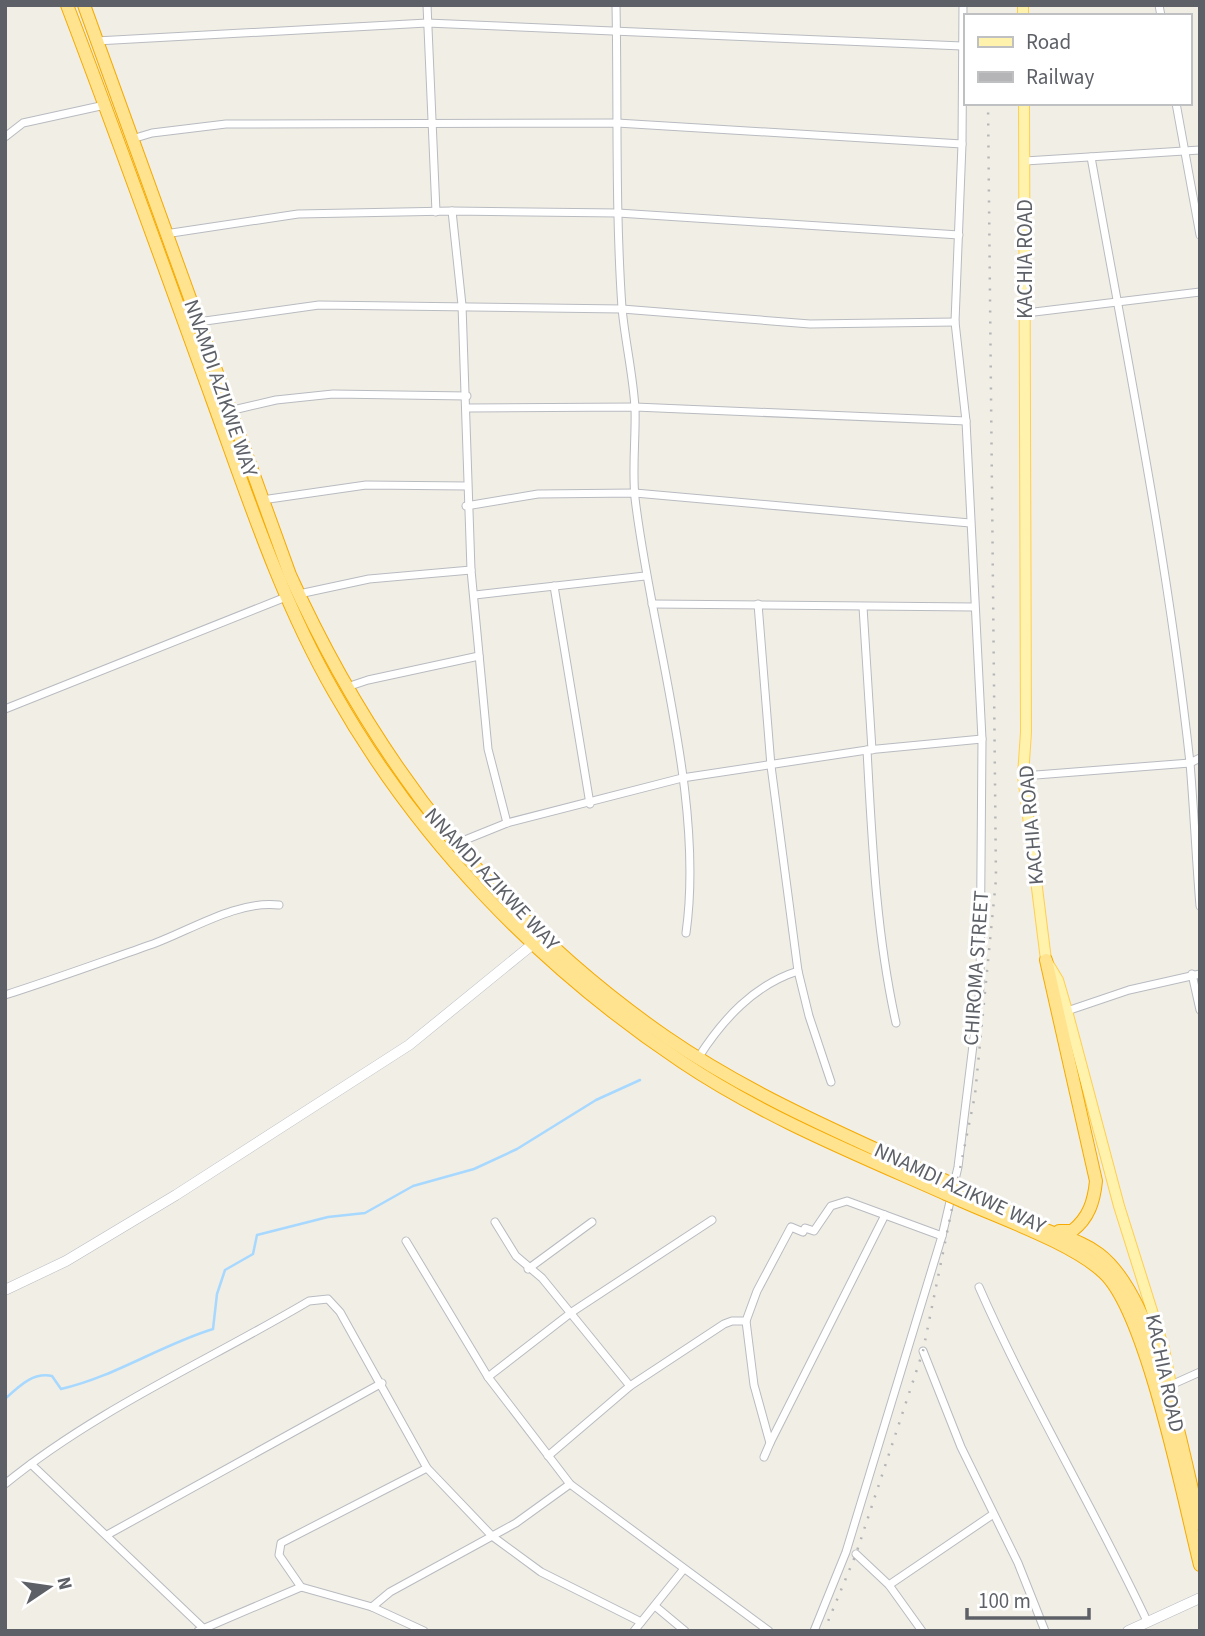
<svg xmlns="http://www.w3.org/2000/svg" width="1205" height="1636" viewBox="0 0 1205 1636" font-family="'Source Sans 3',sans-serif">
  <rect width="100%" height="100%" fill="#f1eee5"/>
  <g fill="none" stroke-linecap="round" stroke-linejoin="round">
    <path stroke="#a7d8ff" stroke-width="2.5" d="M 5,1399 C 19,1386 33,1372 52,1376 L 61,1389 C 114,1377 161,1345 213,1329 L 217,1294 L 225,1270 L 253,1254 L 257,1235 L 328,1217 L 365,1213 L 413,1186 L 474,1169 L 517,1149 L 596,1100 L 640,1080"/>
    <defs>
      <g id="street">
        <polyline points="427,5 436,212"/>
        <path d="M 616,5 C 618,106 615,207 622,308 C 625,341 633,374 635,408 C 636,437 632,468 635,498 C 651,635 705,798 686,933"/>
        <polyline points="1159,5 1161,16"/>
        <polyline points="96,41 427,23 962,46"/>
        <polyline points="1176,103 1200,235"/>
        <polyline points="5,137 23,123 105,105"/>
        <polyline points="132,139 152,133 226,124 617,123 962,144"/>
        <path d="M 1091,157 C 1127,358 1168,560 1190,763 C 1194,810 1196,858 1200,906"/>
        <polyline points="1025,161 1200,150"/>
        <polyline points="452,211 462,305 471,570 488,749 507,823"/>
        <polyline points="165,234 298,214 452,211 618,213 959,235"/>
        <polyline points="1026,313 1200,292"/>
        <polyline points="198,322 319,305 622,309 810,324 955,322"/>
        <polyline points="468,408 635,407 966,421"/>
        <polyline points="229,411 276,400 333,394 467,396"/>
        <polyline points="262,500 366,485 467,486"/>
        <polyline points="466,506 538,494 635,493 970,523"/>
        <polyline points="554,586 590,804"/>
        <polyline points="299,594 369,579 471,570"/>
        <polyline points="475,595 645,576"/>
        <polyline points="652,604 974,607"/>
        <polyline points="758,604 771,766 798,971 809,1016 831,1082"/>
        <polyline points="863,607 872,750"/>
        <polyline points="347,687 368,680 479,656"/>
        <polyline points="5,709 286,597"/>
        <path d="M 867,750 C 872,841 876,933 896,1023"/>
        <polyline points="1023,776 1190,763 1200,758"/>
        <polyline points="455,844 507,823 682,778 867,750 982,739"/>
        <polyline points="1192,974 1200,1010"/>
        <path d="M 5,995 C 55,979 104,961 153,944 C 191,930 238,900 279,905"/>
        <polyline points="1067,1011 1129,990 1200,974"/>
        <path d="M 698,1058 C 723,1019 754,985 798,971"/>
        <polyline points="495,1222 516,1256 542,1278 630,1386"/>
        <polyline points="406,1241 488,1377 570,1484 769,1631"/>
        <polyline points="528,1269 592,1222"/>
        <path d="M 979,1287 C 1029,1401 1094,1508 1147,1621"/>
        <polyline points="746,1321 754,1385 770,1443 764,1457"/>
        <polyline points="923,1351 961,1447 1018,1563 1045,1631"/>
        <polyline points="488,1377 572,1312 712,1220"/>
        <polyline points="1171,1385 1200,1372"/>
        <polyline points="770,1443 885,1215"/>
        <polyline points="548,1456 630,1386 724,1324 732,1321 746,1321 757,1291 791,1227 803,1232 805,1228 814,1231 831,1206 847,1201 942,1236"/>
        <polyline points="31,1464 203,1628"/>
        <path d="M 5,1484 C 97,1409 208,1361 309,1301 L 328,1299 L 340,1312 L 427,1468 L 492,1536 L 541,1572 L 641,1622"/>
        <polyline points="107,1535 382,1383"/>
        <polyline points="856,1554 889,1585 922,1631"/>
        <polyline points="889,1585 992,1515"/>
        <polyline points="301,1587 279,1555 281,1543 427,1468"/>
        <polyline points="655,1606 685,1631"/>
        <polyline points="372,1607 390,1592 516,1523 570,1484"/>
        <polyline points="198,1631 301,1587 372,1607 424,1631"/>
        <polyline points="634,1631 683,1570"/>
        <polyline points="814,1631 846,1552 942,1236 958,1167 980,988 982,739 966,421 955,322 962,144 963,5"/>
      </g>
      <g id="secondary">
        <polyline points="5,1290 66,1261 176,1195 409,1045 533,944"/>
        <polyline points="1128,1631 1200,1598"/>
      </g>
      <g id="primary">
        <polyline points="1023,5 1023,16"/>
        <polyline points="1024,103 1026,732 1023,776 1046,960 1058,980 1067,1011 1119,1206 1164,1349 1171,1385"/>
      </g>
      <g id="highway">
        <path d="M 67,5 C 117,136 164,267 212,399 C 248,498 281,600 334,692 C 418,841 540,967 682,1062 C 764,1117 856,1154 946,1194"/>
        <path d="M 84,5 L 290,575 C 374,761 497,920 666,1037 C 753,1097 852,1138 948,1182"/>
        <path d="M 1046,960 L 1096,1181 C 1094,1201 1089,1218 1072,1231 L 1059,1231"/>
        <path d="M 965,1190 C 992,1203 1018,1218 1046,1230 C 1065,1238 1082,1241 1099,1254 C 1157,1298 1182,1452 1200,1524"/>
        <path d="M 962,1201 C 1002,1219 1074,1244 1104,1273 C 1147,1313 1184,1502 1200,1565"/>
      </g>
    </defs>
    <use href="#street" stroke="#b8bbc0" stroke-width="9"/>
    <use href="#secondary" stroke="#b9bcc2" stroke-width="11"/>
    <use href="#primary" stroke="#ffcf50" stroke-width="12"/>
    <use href="#highway" stroke="#f6aa00" stroke-width="14"/>
    <use href="#street" stroke="#fff" stroke-width="7"/>
    <use href="#secondary" stroke="#fff" stroke-width="10"/>
    <use href="#primary" stroke="#fff2ac" stroke-width="10"/>
    <use href="#highway" stroke="#ffe38e" stroke-width="12"/>
    <g stroke="#b5b5b7" stroke-width="2.5" stroke-dasharray="2 9" stroke-linecap="butt">
      <polyline points="987,5 987,16"/>
      <polyline points="824,1631 856,1554 923,1351 975,1095 996,879 988,103"/>
    </g>
    <defs>
      <g id="highway-bridge">
        <polyline points="948,1182 965,1190"/>
        <polyline points="946,1194 962,1201"/>
      </g>
    </defs>
    <use href="#highway-bridge" stroke="#f6aa00" stroke-width="14" stroke-linecap="butt"/>
    <use href="#highway-bridge" stroke="#ffe38e" stroke-width="12"/>
  </g>
  <g text-anchor="middle" dominant-baseline="central" stroke-width="6" stroke-linejoin="round" paint-order="stroke">
    <g font-size="21" fill="#5d6167" stroke="#fff">
      <text transform="translate(1025 259) rotate(-90)">KACHIA ROAD</text>
      <text transform="translate(221 388) rotate(71)">NNAMDI AZIKWE WAY</text>
      <text transform="translate(1031 825) rotate(-95)">KACHIA ROAD</text>
      <text transform="translate(492 879) rotate(47)">NNAMDI AZIKWE WAY</text>
      <text transform="translate(976 968) rotate(-86)">CHIROMA STREET</text>
      <text transform="translate(960 1188) rotate(25)">NNAMDI AZIKWE WAY</text>
      <text transform="translate(1165 1373) rotate(78)">KACHIA ROAD</text>
    </g>
  </g>
  <rect width="1205" height="1636" fill="none" stroke="#5d6167" stroke-width="14"/>
  <rect x="964" y="14" width="228" height="91" fill="#ffffff" stroke="#bec0c2" stroke-width="2"/>
  <rect x="978" y="37" width="35" height="10" fill="#fff2ac" stroke="#bec0c2" stroke-width="2"/>
  <text x="1026" y="49" font-size="21" fill="#5d6167">Road</text>
  <rect x="978" y="72" width="35" height="10" fill="#b5b5b7" stroke="#bec0c2" stroke-width="2"/>
  <text x="1026" y="84" font-size="21" fill="#5d6167">Railway</text>
  <g transform="translate(49 1587) rotate(77)" stroke="#ffffff" stroke-width="5" paint-order="stroke">
  <path d="M0-5L12 26L0 18L-12 26Z" fill="#5d6167"/>
  <text y="-10" font-size="19" font-weight="bold" text-anchor="middle" fill="#5d6167">N</text>
  </g>
  <path d="M967 1608v10h122v-10" fill="none" stroke="#5d6167" stroke-width="3.5"/>
  <text x="978" y="1608" font-size="21" fill="#5d6167" stroke="#ffffff" stroke-width="5" paint-order="stroke">100 m</text>
</svg>
